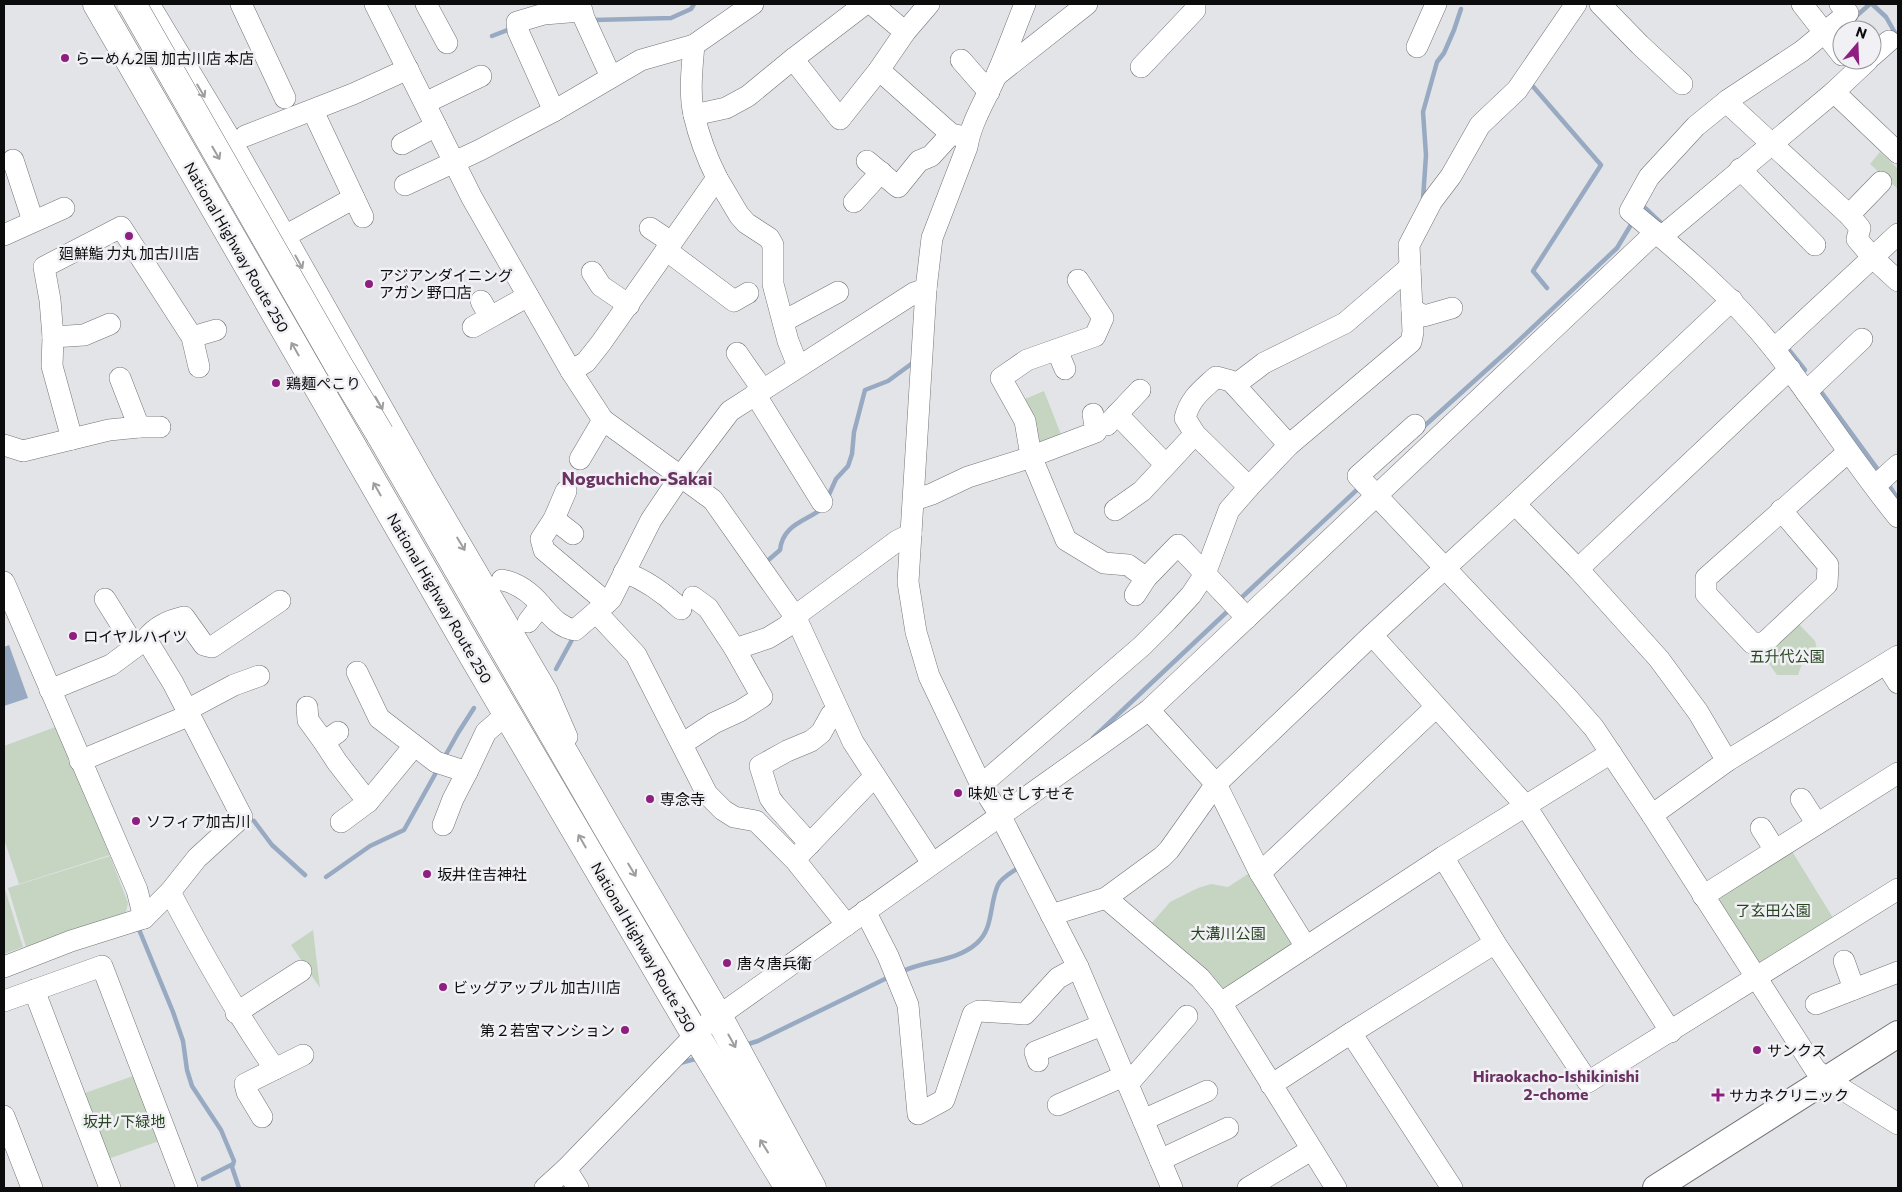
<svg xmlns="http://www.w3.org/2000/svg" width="1902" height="1192" viewBox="0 0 1902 1192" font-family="Commissioner,'Noto Sans JP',sans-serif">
  <rect width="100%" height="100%" fill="#e3e4e8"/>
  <g fill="#c6d5c2">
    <polygon points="1880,152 1898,169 1898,189 1870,164"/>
    <polygon points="1044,391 1062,437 1035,449 1020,401"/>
    <polygon points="1798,623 1815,641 1817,649 1803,661 1798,675 1777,675 1765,658 1770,654 1768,650"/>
    <polygon points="58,726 110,855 19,884 4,839 4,746"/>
    <polygon points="1790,848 1835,921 1765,965 1754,963 1717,903 1720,893"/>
    <polygon points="110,856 128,903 126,912 27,950 8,888"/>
    <polygon points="1251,872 1293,939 1290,946 1223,989 1213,986 1149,926 1170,902 1198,888 1211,884 1228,887"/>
    <polygon points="4,886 23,947 4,954"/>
    <polygon points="313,930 320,988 291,945"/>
    <polygon points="136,1075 162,1140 108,1159 82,1094"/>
  </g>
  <polygon fill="#98aac2" points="9,645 28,698 4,706 4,647"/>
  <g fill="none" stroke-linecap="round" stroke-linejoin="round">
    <g stroke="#98aac2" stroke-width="4.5">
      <polyline points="1872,4 1886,17 1898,38"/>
      <polyline points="1854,18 1870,4"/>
      <polyline points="594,20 671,18 691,9 694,4"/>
      <polyline points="492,36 510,29"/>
      <polyline points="1530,83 1601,165 1533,271 1547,288"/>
      <polyline points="1423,199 1426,155 1423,112 1437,62 1444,53 1454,30 1461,9"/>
      <polyline points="1644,204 1643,206 1661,223"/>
      <polyline points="1789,350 1805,370"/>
      <polyline points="1822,393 1879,471"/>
      <polyline points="1421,429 1513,346 1617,248 1632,223"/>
      <polyline points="1889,485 1897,498"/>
      <polyline points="827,499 836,479 848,466 852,454 854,432 865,390 888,381 914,362"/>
      <path d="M 765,563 L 780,550 C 783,524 805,522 823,508"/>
      <polyline points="1239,600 1361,486"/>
      <polyline points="556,669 574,636"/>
      <polyline points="1093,738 1230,609"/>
      <polyline points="444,758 458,733 474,708"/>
      <polyline points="254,821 272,845 305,875"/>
      <polyline points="326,877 370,846 404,830 438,769"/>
      <polyline points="138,927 173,1012 183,1041 187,1070 192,1086 221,1130 234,1161 232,1167 239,1188"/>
      <path d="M 901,972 C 925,960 956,962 977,943 C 994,928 989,904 998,885 C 1001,878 1012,872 1018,868 L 1017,865"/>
      <polyline points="745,1045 758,1041 889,977"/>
      <polyline points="680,1063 699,1058"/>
      <polyline points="203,1179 233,1164"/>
    </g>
    <defs>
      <g id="minor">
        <polyline points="149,4 232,142 427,487 547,691 567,737"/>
        <polyline points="241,4 285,98"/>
        <polyline points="375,4 472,198 571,371 603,420 713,500 796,618 853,742 932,863"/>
        <polyline points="426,4 447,43"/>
        <polyline points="580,4 584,18 611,77"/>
        <polyline points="872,4 905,32"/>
        <path d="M 1025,4 C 1015,28 1007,52 996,76 C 986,99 971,122 967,147 L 932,238 L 926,289 L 908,582 L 916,632 L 929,676 L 981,785 L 1000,815 L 1078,967 L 1172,1188"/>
        <polyline points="1600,4 1640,45 1682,84"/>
        <polyline points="1802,4 1842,55"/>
        <path d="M 1840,4 L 1848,13 L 1802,51 L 1728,100 L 1696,126 L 1649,177 L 1630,211 C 1681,253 1733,297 1774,349 C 1817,404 1854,463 1898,517"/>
        <polyline points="1417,47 1436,4"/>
        <polyline points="1872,56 1889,41"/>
        <polyline points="793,59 865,4"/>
        <polyline points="961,60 989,92"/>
        <polyline points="1141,67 1195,10 1195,4"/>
        <polyline points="879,70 951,134 965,137"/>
        <polyline points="997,75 1087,4"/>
        <polyline points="1834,92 1898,153"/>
        <polyline points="1728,100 1734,109 1849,215 1860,228 1857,239 1873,258 1898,281"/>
        <polyline points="425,103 481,76"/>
        <polyline points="313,111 363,217"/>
        <polyline points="554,111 518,31 517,22 544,14 581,11"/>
        <polyline points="694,115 726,108 748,96 793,59 840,119 879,70 905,32 929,4"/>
        <polyline points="245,136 353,94 408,69"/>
        <polyline points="402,144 436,126"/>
        <polyline points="13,160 33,221"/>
        <polyline points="867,161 898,187 919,161 931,156 951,134"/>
        <polyline points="1740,169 1815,245"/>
        <polyline points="717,178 739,215 746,223 769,238 773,245 773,284 788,341 798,366"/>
        <polyline points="405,185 480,150 554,111 641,60 694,45 753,4"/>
        <polyline points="854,202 881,172"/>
        <polyline points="1849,215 1881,182"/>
        <polyline points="650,228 671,242"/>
        <polyline points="4,235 64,208"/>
        <polyline points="285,236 354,198"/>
        <polyline points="1661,237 1834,92 1868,60"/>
        <polyline points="666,250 734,301 748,293"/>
        <polyline points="592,272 601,286 629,305"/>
        <polyline points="1078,280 1103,318 1095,336 1027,360 1001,378 1025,421 1031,456 1066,540 1104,563 1128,565 1146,578 1178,545 1247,618"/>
        <polyline points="481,301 490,317"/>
        <polyline points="1412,309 1424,316 1452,308"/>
        <polyline points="784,321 838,292"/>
        <polyline points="473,327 528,296"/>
        <polyline points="53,337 84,335 110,324"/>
        <polyline points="192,337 216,330"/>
        <polyline points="1774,349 1898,234"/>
        <polyline points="1057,350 1065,369"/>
        <polyline points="737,353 762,389"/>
        <path d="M 571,371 L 586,362 L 601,343 L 717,178 C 707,158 699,137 694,115 C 689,93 692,68 694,45"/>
        <polyline points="1235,385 1264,363 1345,323 1410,267"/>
        <polyline points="1806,392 1862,339"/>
        <polyline points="755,394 822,502"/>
        <polyline points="1117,414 1166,465"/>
        <polyline points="1107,425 1140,390"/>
        <polyline points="1415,425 1358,476 1566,696 1594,728 1652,815 1815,1069 1826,1079 1898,1124"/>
        <polyline points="139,427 160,427"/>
        <polyline points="72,439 52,366 53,337 50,300 44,267 121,227 192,337 199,367"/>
        <polyline points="4,445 23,451 109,430 139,427 120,378"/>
        <polyline points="580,459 603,420"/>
        <polyline points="1875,486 1898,465"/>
        <path d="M 1249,487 L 1195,434 L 1185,418 C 1190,398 1202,390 1216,377 L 1231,381 L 1289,445"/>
        <polyline points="566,491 554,519 541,539 544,550 607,603"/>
        <polyline points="914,500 932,494 968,477 1022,460 1096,432 1093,414"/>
        <polyline points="1515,504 1578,569 1659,659 1698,712 1727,761"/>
        <polyline points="1115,510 1142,491 1195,434"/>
        <polyline points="1781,510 1828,565 1827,584 1764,643 1752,643 1706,594 1706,578 1848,452"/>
        <polyline points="554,519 573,534"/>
        <polyline points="1578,569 1790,369"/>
        <path d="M 624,572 C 646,580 664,593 681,609"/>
        <path d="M 502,580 C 517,583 531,593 541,605"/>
        <polyline points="4,582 137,890 144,918"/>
        <polyline points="1135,595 1146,578"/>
        <polyline points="693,597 708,608 735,649"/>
        <polyline points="105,599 135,647"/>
        <polyline points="596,612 636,655 707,794 723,810 734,817 756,821 795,860 847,925"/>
        <path d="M 528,622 L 541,605 C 552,617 559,627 575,630 L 611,599 L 651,520 L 680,477 L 730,411 L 914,293 L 926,289"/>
        <polyline points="1372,635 1525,805 1671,1032"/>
        <path d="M 146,639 C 156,626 168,621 184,617 L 204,645 L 212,647 L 280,601"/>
        <polyline points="1886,664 1898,683"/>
        <polyline points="357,672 379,718 436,762 467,772 486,732 508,713"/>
        <polyline points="307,707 308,720 324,742"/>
        <polyline points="187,710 234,685 259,676"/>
        <polyline points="1149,710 1216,784 1260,873 1306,947"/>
        <polyline points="338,732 324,742 337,762 368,802"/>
        <polyline points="682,744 714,723 740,711 762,697 735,649 768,638 786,627 802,611 897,541 911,534"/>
        <polyline points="80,761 190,715"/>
        <polyline points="981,785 1142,646 1167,621 1191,595 1205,574 1229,510 1249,487 1289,445 1411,342 1413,332 1409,245 1432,201 1451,176 1480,125 1517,90 1576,4"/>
        <polyline points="1801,799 1817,824"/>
        <polyline points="1652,815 1727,761 1898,656"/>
        <polyline points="341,822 368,802 414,746"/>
        <polyline points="443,825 453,799 467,772"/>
        <polyline points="1761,828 1775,850"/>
        <polyline points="810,844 775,805 770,798 760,766 787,751 811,741 821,733 831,715 838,710"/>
        <polyline points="800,854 874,777"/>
        <polyline points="1443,857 1495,943 1588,1082 1898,889"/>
        <polyline points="1260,873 1436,707"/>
        <path d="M 170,892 C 202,953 235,1012 275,1069"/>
        <polyline points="1703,896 1898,773"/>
        <polyline points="1106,898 1200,978 1221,1003 1336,1188"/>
        <polyline points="865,911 888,956 908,1005 918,1114 944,1100 973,1014 979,1011 1025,1014 1058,978 1078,967"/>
        <polyline points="1051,915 1106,898 1162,857 1169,850 1216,784 1372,635 1515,504 1732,300"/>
        <polyline points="1844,961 1854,989"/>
        <polyline points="4,967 71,941 144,918 170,892 197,858 242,817 173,683 146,639 111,665 50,690"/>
        <polyline points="34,990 110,1188"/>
        <polyline points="4,1001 102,966 187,1188"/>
        <polyline points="1221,1003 1443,857 1611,753"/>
        <polyline points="1816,1004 1898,972"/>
        <polyline points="236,1013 301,971"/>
        <polyline points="1351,1033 1452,1188"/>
        <polyline points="1038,1061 1035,1052 1102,1025"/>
        <polyline points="1128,1084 1187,1016"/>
        <polyline points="1271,1085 1351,1033 1495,943"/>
        <polyline points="1058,1105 1124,1076"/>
        <polyline points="4,1116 32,1188"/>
        <polyline points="262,1117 247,1092 245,1084 303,1055"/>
        <polyline points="1143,1120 1207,1091"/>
        <polyline points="1160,1160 1228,1128"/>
        <polyline points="566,1169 578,1188"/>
        <polyline points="545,1188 566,1169 703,1027 1149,710 1656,232"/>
        <polyline points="1248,1188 1311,1150"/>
      </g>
      <polyline id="major" points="1656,1188 1898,1034"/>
      <g id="highway">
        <polyline points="97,4 472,654 695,1034 789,1188"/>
        <polyline points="380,434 608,829 718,1016 812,1188"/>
      </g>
    </defs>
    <use href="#minor" stroke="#747478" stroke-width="22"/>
    <use href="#major" stroke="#747478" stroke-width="28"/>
    <use href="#highway" stroke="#747478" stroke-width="29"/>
    <use href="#minor" stroke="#fff" stroke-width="21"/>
    <use href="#major" stroke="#fff" stroke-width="26"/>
    <use href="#highway" stroke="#fff" stroke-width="28"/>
    <defs>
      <polyline id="highway-bridge" points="132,4 339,366 380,434"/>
    </defs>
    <use href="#highway-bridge" stroke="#747478" stroke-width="29" stroke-linecap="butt"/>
    <use href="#highway-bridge" stroke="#fff" stroke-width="28"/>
  </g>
  <defs><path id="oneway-shaft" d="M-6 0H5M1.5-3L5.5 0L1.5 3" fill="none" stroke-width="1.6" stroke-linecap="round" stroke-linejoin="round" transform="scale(1.25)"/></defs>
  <g stroke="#9e9e9e">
    <use href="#oneway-shaft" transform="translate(201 91) rotate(59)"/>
    <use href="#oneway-shaft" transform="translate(216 153) rotate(60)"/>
    <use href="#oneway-shaft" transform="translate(299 262) rotate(61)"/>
    <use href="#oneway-shaft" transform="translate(295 349) rotate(-120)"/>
    <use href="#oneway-shaft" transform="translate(379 403) rotate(60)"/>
    <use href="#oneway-shaft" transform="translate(377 489) rotate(-120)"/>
    <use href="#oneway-shaft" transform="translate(461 544) rotate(59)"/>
    <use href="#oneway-shaft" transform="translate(582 841) rotate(-120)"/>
    <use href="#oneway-shaft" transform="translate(632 870) rotate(59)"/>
    <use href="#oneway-shaft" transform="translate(732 1041) rotate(61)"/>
    <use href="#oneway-shaft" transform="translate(764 1146) rotate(-122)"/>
  </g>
  <g fill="#8e1f81" stroke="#f1f1f5" stroke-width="2">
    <circle cx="65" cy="58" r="5"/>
    <circle cx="129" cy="236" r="5"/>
    <circle cx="369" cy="284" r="5"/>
    <circle cx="276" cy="383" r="5"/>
    <circle cx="73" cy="636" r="5"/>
    <circle cx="958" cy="793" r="5"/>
    <circle cx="650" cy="799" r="5"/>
    <circle cx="136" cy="821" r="5"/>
    <circle cx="427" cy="874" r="5"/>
    <circle cx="727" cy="963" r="5"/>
    <circle cx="443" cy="987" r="5"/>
    <circle cx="625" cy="1030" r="5"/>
    <circle cx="1757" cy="1050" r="5"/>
    <path d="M1715.5 1087.5h5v5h5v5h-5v5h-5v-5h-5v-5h5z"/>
  </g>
  <g text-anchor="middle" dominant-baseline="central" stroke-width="5" stroke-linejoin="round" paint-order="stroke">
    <g font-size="15" fill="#0c0c0d" stroke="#f1f1f5" text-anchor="start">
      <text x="75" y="58">らーめん2国 加古川店 本店</text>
      <text x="129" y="253" text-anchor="middle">廻鮮鮨 力丸 加古川店</text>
      <text x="379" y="275">アジアンダイニング<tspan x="379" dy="17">アガン 野口店</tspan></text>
      <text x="286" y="383">鶏麺ぺこり</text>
      <text x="83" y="636">ロイヤルハイツ</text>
      <text x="968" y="793">味処 さしすせそ</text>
      <text x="660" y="799">専念寺</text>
      <text x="146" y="821">ソフィア加古川</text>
      <text x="437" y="874">坂井住吉神社</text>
      <text x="737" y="963">唐々唐兵衛</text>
      <text x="453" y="987">ビッグアップル 加古川店</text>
      <text x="615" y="1030" text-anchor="end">第２若宮マンション</text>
      <text x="1767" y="1050">サンクス</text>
      <text x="1729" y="1095">サカネクリニック</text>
    </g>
    <g font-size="15" fill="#0c0c0d" stroke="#f1f1f5">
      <text transform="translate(237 247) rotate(60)">National Highway Route 250</text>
      <text transform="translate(440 598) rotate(60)">National Highway Route 250</text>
      <text transform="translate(644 947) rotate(60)">National Highway Route 250</text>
    </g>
    <g font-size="15" fill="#274520" stroke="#f1f1f5">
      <text x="1787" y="656">五升代公園</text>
      <text x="1773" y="910">了玄田公園</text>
      <text x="1228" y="933">大溝川公園</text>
      <text x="124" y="1121">坂井ﾉ下緑地</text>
    </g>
    <g font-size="16" font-weight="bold" fill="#6a3361" stroke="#f1f1f5">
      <text x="1556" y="1075">Hiraokacho-Ishikinishi<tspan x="1556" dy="18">2-chome</tspan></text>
    </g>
    <g font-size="18" font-weight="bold" fill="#6a3361" stroke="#f1f1f5">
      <text x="637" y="478">Noguchicho-Sakai</text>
    </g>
  </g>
  <rect width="1902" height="1192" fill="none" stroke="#0c0c0d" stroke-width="10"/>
  <g transform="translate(1857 45) rotate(19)"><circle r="24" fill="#f1f1f5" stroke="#959598"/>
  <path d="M0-4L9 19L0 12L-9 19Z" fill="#8e1f81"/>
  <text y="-8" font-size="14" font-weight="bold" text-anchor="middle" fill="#0c0c0d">N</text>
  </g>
</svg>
